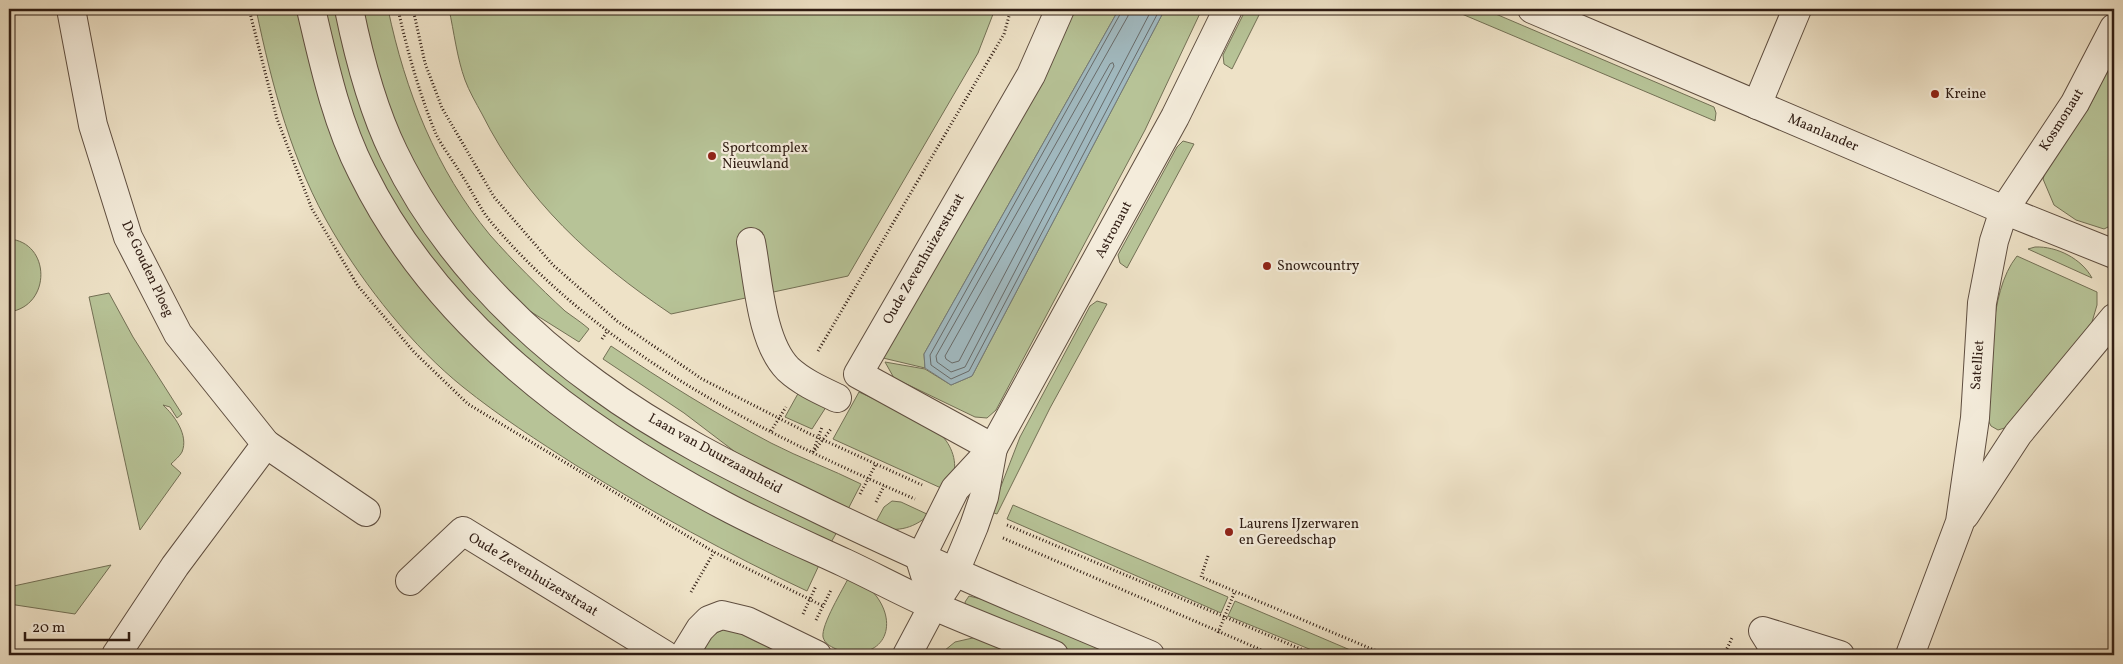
<svg xmlns="http://www.w3.org/2000/svg" width="2123" height="664" viewBox="0 0 2123 664" font-family="Vollkorn,serif">
  <rect width="100%" height="100%" fill="#eee2c7"/>
  <filter id="stains"><feTurbulence type="fractalNoise" baseFrequency=".004" numOctaves="4"/><feColorMatrix values="0 0 0 0 .2 0 0 0 0 .09 0 0 0 0 .02 0 0 0 .5 -.17"/></filter>
  <radialGradient id="worn" r=".72"><stop offset=".6" stop-color="#630" stop-opacity="0"/><stop offset="1" stop-color="#630" stop-opacity=".3"/></radialGradient>
  <g fill="#b7c397" stroke="#737055">
    <path d="M 256,9 L 300,9 L 312,66 L 476,346 L 820,563 L 807,591 C 728,554 652,512 577,466 C 538,441 499,416 463,387 C 413,347 365,286 333,232 C 292,163 272,86 256,9 Z"/>
    <polygon points="321,9 338,9 352,71 483,299 838,530 829,546 718,489 605,422 494,334 405,229 357,137"/>
    <path d="M 358,9 L 388,9 C 405,90 436,170 490,235 C 513,261 539,287 565,311 C 573,317 581,322 589,329 L 579,342 L 509,298 L 442,216 L 394,132 Z"/>
    <path d="M 449,9 L 995,9 L 978,53 L 848,276 L 671,314 C 592,261 525,200 482,114 C 476,103 469,91 465,80 C 457,58 454,32 449,9 Z"/>
    <polygon points="1070,9 1119,9 924,354 925,368 883,358"/>
    <polygon points="1165,9 1202,9 1145,130 996,410 987,418 975,417 894,378 885,362 925,369 951,385 972,376"/>
    <polygon points="1246,9 1262,9 1232,69 1224,64 1223,55"/>
    <polygon points="1450,9 1484,9 1714,107 1716,113 1715,121"/>
    <polygon points="2114,58 2114,224 2104,229 2076,220 2054,205 2043,179 2053,148 2087,111"/>
    <polygon points="1183,141 1194,144 1127,268 1120,263 1118,255 1177,147"/>
    <path d="M 9,239 C 51,242 52,306 9,312 Z"/>
    <path d="M 2035,247 C 2057,246 2082,259 2092,278 L 2028,249 Z"/>
    <path d="M 2017,256 L 2097,292 L 2097,305 L 2092,322 L 2008,427 L 1998,430 L 1991,426 L 1988,420 C 1992,372 1987,293 2017,256 Z"/>
    <path d="M 109,293 L 133,337 L 182,414 L 177,418 L 170,407 L 163,405 C 174,415 189,435 182,452 C 180,456 174,461 171,464 L 181,473 L 140,530 L 89,297 Z"/>
    <polygon points="1097,301 1107,304 1050,408 997,514 991,512 1020,437 1090,306"/>
    <path d="M 611,346 C 663,381 716,414 771,443 C 800,458 831,469 861,484 L 846,513 L 751,464 L 684,413 L 603,359 Z"/>
    <polygon points="800,390 828,404 812,429 785,417"/>
    <path d="M 859,392 C 880,402 925,420 941,435 C 951,444 959,464 952,477 C 949,481 944,485 941,488 L 833,439 Z"/>
    <path d="M 892,501 L 901,502 L 929,515 C 911,530 896,532 873,527 L 884,507 Z"/>
    <polygon points="1013,505 1228,597 1221,613 1007,519"/>
    <polygon points="111,565 75,614 9,604 9,587"/>
    <path d="M 849,577 C 858,582 871,588 877,597 C 900,629 880,664 836,649 C 830,646 825,644 823,637 C 821,625 843,589 849,577 Z"/>
    <polygon points="969,596 993,602 1126,655 1079,655 966,606 965,602"/>
    <polygon points="1235,601 1362,655 1324,655 1228,616"/>
    <path d="M 729,628 L 780,650 L 777,655 L 698,655 C 707,641 712,632 729,628 Z"/>
    <polygon points="977,637 1030,655 939,655 955,642"/>
  </g>
  <polygon fill="#a1bac1" stroke="#737b7b" points="1119,9 1165,9 972,376 951,385 925,368 924,354"/>
  <g fill="none" stroke-linecap="round" stroke-linejoin="round">
    <g stroke="#686b6a" stroke-width="1">
      <polyline points="1123,9 930,355 931,365 951,379 969,371 1160,9"/>
      <polyline points="1129,9 1128,16 936,356 937,362 951,372 965,367 1152,9"/>
      <polygon points="1113,63 1114,66 959,361 952,363 946,359 945,356 1110,64"/>
    </g>
    <defs>
      <g id="minor">
        <polyline points="71,9 93,125 128,237 178,334 266,444 175,566 116,655"/>
        <path d="M 311,9 C 324,64 336,121 362,172 C 436,323 578,428 723,505 C 762,526 804,544 845,563 C 875,577 904,593 934,606 C 973,623 1014,639 1054,655"/>
        <path d="M 349,9 C 359,58 372,108 394,153 C 439,246 513,324 596,384 C 661,432 735,469 808,504 C 920,559 1035,607 1150,655"/>
        <polyline points="1532,9 2004,210 2114,254"/>
        <polyline points="1757,105 1797,9"/>
        <path d="M 751,242 C 758,279 761,342 788,369 C 802,382 820,390 837,398"/>
        <polyline points="266,444 366,512"/>
        <polyline points="993,448 858,374 1031,75 1060,9"/>
        <polyline points="1965,515 2018,434 2114,318"/>
        <polyline points="925,575 920,559 955,489 993,448 1175,117 1228,9"/>
        <polyline points="410,581 463,531 665,655"/>
        <polyline points="684,655 700,629 709,620 722,615 747,621 817,655"/>
        <polyline points="907,655 933,606 954,574 974,526 984,497 993,448"/>
        <polyline points="1778,655 1763,631 1840,655"/>
        <polyline points="1910,655 1960,522 1975,418 1982,303 1994,241 2004,210 2075,103 2114,28"/>
      </g>
    </defs>
    <use href="#minor" stroke="#5f4e40" stroke-width="30"/>
    <g stroke="#2f1c13" stroke-width="3" stroke-dasharray="1 2.5" stroke-linecap="butt">
      <polyline points="249,9 277,119 312,209 358,286 414,352 468,404 714,552 823,606"/>
      <path d="M 398,9 C 407,50 419,92 435,132 C 442,147 454,162 463,177 C 472,191 480,209 491,222 C 601,352 761,433 915,499"/>
      <polyline points="413,9 425,63 442,108 494,197 553,265 617,321 702,379 808,433 922,485"/>
      <polyline points="602,339 608,330"/>
      <polyline points="818,351 1004,34 1011,9"/>
      <polyline points="771,431 786,407"/>
      <polyline points="815,450 831,429"/>
      <polyline points="813,452 822,427"/>
      <polyline points="860,494 876,464"/>
      <polyline points="876,502 884,486"/>
      <polyline points="1007,525 1315,655"/>
      <polyline points="1003,538 1273,655"/>
      <polyline points="1208,556 1201,577 1386,655"/>
      <polyline points="691,592 714,552"/>
      <polyline points="803,614 816,586"/>
      <polyline points="816,620 831,590"/>
      <polyline points="1218,633 1235,591"/>
      <polyline points="1724,655 1732,638"/>
    </g>
    <use href="#minor" stroke="#f4ecdb" stroke-width="28"/>
  </g>
  <g fill="#8f2418" stroke="#f4ecdb" stroke-width="2">
    <circle cx="1935" cy="94" r="5"/>
    <circle cx="712" cy="156" r="5"/>
    <circle cx="1267" cy="266" r="5"/>
    <circle cx="1229" cy="532" r="5"/>
  </g>
  <g text-anchor="middle" dominant-baseline="central" stroke-width="4.5" stroke-linejoin="round" paint-order="stroke">
    <g font-size="14" fill="#2f1c13" stroke="#f4ecdb" text-anchor="start">
      <text x="1945" y="94">Kreine</text>
      <text x="722" y="148">Sportcomplex<tspan x="722" dy="16">Nieuwland</tspan></text>
      <text x="1277" y="266">Snowcountry</text>
      <text x="1239" y="524">Laurens IJzerwaren<tspan x="1239" dy="16">en Gereedschap</tspan></text>
    </g>
    <g font-size="14" fill="#2f1c13" stroke="#f4ecdb">
      <text transform="translate(2062 120) rotate(-58)">Kosmonaut</text>
      <text transform="translate(1823 133) rotate(23)">Maanlander</text>
      <text transform="translate(1114 230) rotate(-62)">Astronaut</text>
      <text transform="translate(924 259) rotate(-60)">Oude Zevenhuizerstraat</text>
      <text transform="translate(147 269) rotate(65)">De Gouden Ploeg</text>
      <text transform="translate(1978 365) rotate(-86)">Satelliet</text>
      <text transform="translate(715 454) rotate(29)">Laan van Duurzaamheid</text>
      <text transform="translate(533 575) rotate(31)">Oude Zevenhuizerstraat</text>
    </g>
  </g>
  <rect width="2123" height="664" fill="none" stroke="#eee2c7" stroke-width="30"/>
  <rect x="10" y="10" width="2103" height="644" fill="none" stroke="#2f1c13" stroke-width="2.5"/>
  <rect x="15" y="15" width="2093" height="634" fill="none" stroke="#2f1c13"/>
  <path d="M25 632v8h104v-8" fill="none" stroke="#2f1c13" stroke-width="2.5"/>
  <text x="32" y="632" font-size="15" fill="#2f1c13" stroke="#f4ecdb" stroke-width="4" paint-order="stroke">20 m</text>
  <rect width="100%" height="100%" filter="url(#stains)"/>
  <rect width="100%" height="100%" fill="url(#worn)"/>
</svg>
